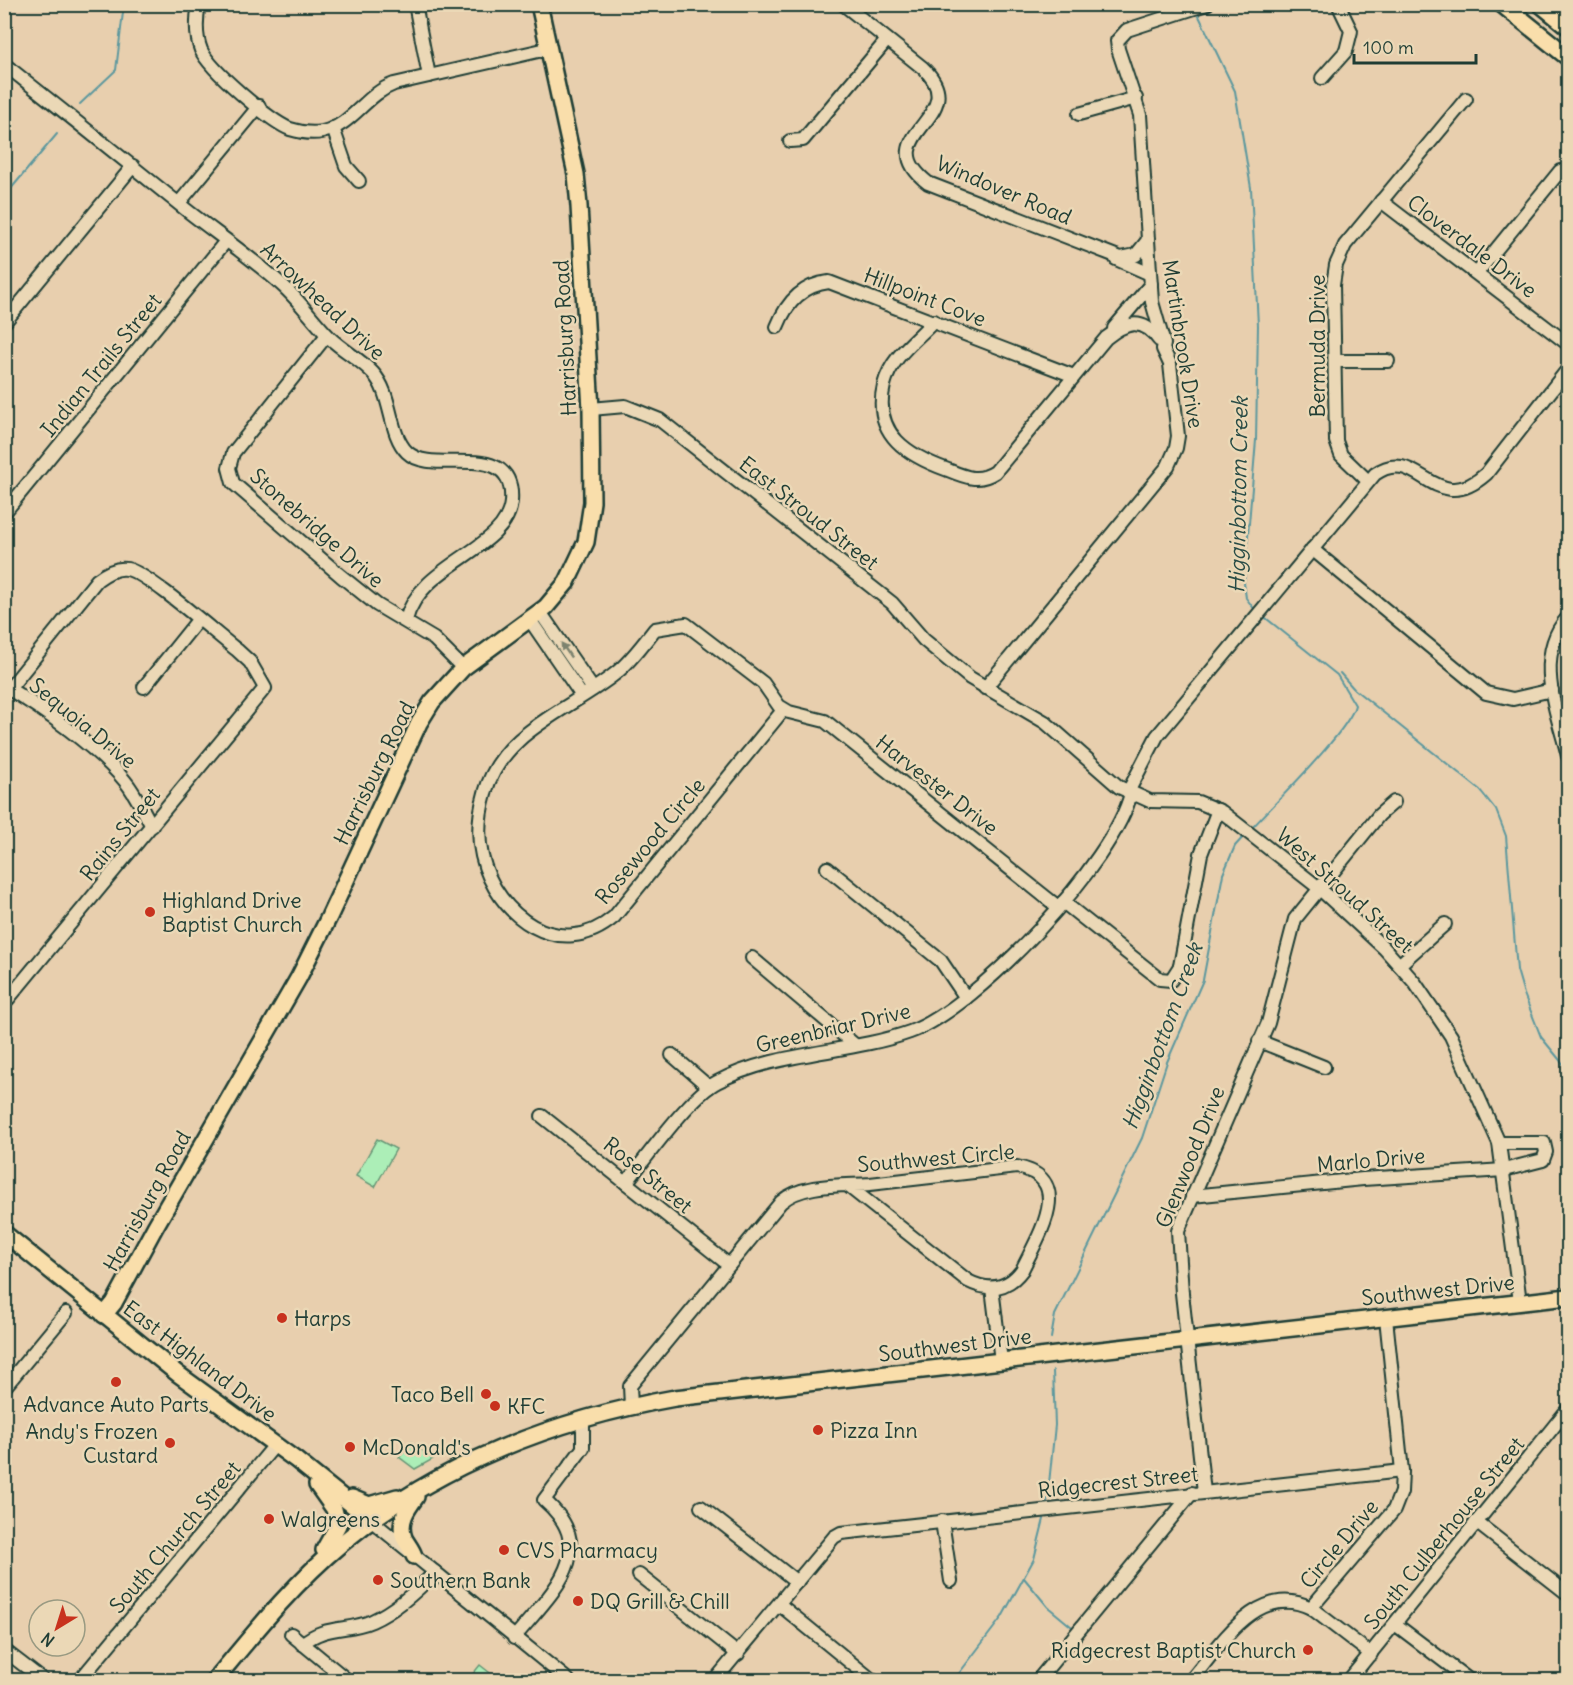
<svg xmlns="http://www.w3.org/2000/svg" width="1573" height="1685" viewBox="0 0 1573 1685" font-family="Delius,sans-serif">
  <rect width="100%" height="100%" fill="#e8cfae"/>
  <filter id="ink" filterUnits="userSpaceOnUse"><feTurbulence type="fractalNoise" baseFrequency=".0167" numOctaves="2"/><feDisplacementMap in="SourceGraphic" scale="12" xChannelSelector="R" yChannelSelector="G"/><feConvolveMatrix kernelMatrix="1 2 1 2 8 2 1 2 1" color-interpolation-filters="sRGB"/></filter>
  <g filter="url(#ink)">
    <g fill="#aceeb7" stroke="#669676" stroke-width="1.5">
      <polygon points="377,1139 396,1149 375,1187 356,1176"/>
      <polygon points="411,1442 433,1459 415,1469 399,1457"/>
      <polygon points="480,1665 499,1680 468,1680"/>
    </g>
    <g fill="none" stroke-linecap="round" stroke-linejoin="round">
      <g stroke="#5d989e" stroke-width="2">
        <polyline points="1197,12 1235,91 1251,188 1258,325 1256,440 1244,583 1246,598 1255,610"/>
        <polyline points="80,104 116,70 124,4"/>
        <polyline points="4,197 57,134"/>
        <polyline points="1340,673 1354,689 1480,790 1496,810 1506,836 1517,970 1524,994 1541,1037 1568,1070"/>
        <path d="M 1251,829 C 1272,806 1350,730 1355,705 L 1337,675 L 1262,615"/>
        <polyline points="1051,1338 1055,1315 1142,1138 1167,1062 1203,980 1223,874 1235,846 1245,835"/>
        <polyline points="1047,1503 1055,1425 1053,1371"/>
        <polyline points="1024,1578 1048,1607 1072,1627"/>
        <polyline points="954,1680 1002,1617 1034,1559 1044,1519"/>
      </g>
      <defs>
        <g id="minor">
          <path d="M 199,4 C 196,20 195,35 201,50 C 210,70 270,121 290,129 C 300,132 312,134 322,132 C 352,126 366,94 394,84 L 547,49"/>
          <polyline points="415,4 429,76"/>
          <path d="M 843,4 L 923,68 C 975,117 867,135 928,183 L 1121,258 L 1136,255 L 1148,240"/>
          <path d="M 4,64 C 66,113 128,163 189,212 C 220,236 253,259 282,285 C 300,301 314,322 331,339 C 344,351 361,360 373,373 C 393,395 388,433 407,452 C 433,478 516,436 511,502 C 507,550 420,563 406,620"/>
          <polyline points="1322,78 1346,51 1351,31 1338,4"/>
          <polyline points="1079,114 1136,98"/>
          <polyline points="333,128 346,166 359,181"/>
          <polyline points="790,141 803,140 887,40"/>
          <polyline points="1381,201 1568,344"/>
          <polyline points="179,203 259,106"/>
          <polyline points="1116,259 1150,274"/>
          <polyline points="1477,273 1560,171"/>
          <path d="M 934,321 C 915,341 891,357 884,385 C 872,435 909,456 948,470 C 965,477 978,483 995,472 L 1106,338 C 1125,323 1142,316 1159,340"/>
          <polyline points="4,323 133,166"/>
          <path d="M 777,327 C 786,304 802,285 829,282 L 1074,376"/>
          <polyline points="1114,328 1151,284"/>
          <polyline points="327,335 233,453 229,468 233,483 341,576 377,605 434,639 463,668"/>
          <polyline points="1335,361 1388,361"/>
          <polyline points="591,409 625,406 660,420 892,603 924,640 970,678 1045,722 1119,787 1150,801 1198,802 1222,812 1319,888 1384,948 1415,983 1451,1036 1499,1143 1520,1302"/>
          <polyline points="1368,481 1341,455 1336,441 1333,285 1336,265 1345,245 1466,99"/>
          <polyline points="4,513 226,241"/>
          <polyline points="1312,549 1486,693 1513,699 1552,690"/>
          <polyline points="540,612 593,689"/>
          <path d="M 1568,617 C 1533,656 1557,712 1568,756"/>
          <polyline points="530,620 582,696"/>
          <path d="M 4,686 C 42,708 98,748 125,781 C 136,794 143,811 152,826"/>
          <polyline points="144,687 198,620"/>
          <polyline points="985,688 1168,466 1176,448 1178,436 1170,364 1163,349 1164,344 1152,302 1140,115 1118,49 1117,41 1127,30 1207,4"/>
          <path d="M 784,709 L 614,917 C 560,963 496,916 482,856 C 477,835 479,814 485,793 C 503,730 569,711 616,673 C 631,661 643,644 655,629 L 686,624 L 763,683 L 779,706 L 789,712 L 825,721 L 1058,907"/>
          <path d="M 1128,792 L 1157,736 L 1375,474 C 1418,443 1434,520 1486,474 L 1568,369"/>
          <polyline points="827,868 941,961 966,998"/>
          <polyline points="1063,902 1160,979 1171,980 1180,966 1201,854 1218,810"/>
          <polyline points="752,958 855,1045"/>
          <polyline points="1399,965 1445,924"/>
          <path d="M 4,1004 L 265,688 L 250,662 L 237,650 C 216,634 148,573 127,569 C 116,567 106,573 97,580 L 9,689"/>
          <polyline points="1259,1041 1324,1067"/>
          <polyline points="672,1055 709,1087"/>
          <polyline points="542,1116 729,1265"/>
          <path d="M 626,1183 C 647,1157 690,1096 717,1082 C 776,1051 848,1054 910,1032 C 976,1009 1115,861 1131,793"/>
          <polyline points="1192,1196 1363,1179 1504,1170 1543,1160 1546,1152 1544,1143 1499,1143"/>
          <polyline points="992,1288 1001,1361"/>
          <polyline points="4,1388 66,1313"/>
          <path d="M 631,1406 L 630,1386 L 781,1202 C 802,1183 843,1186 870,1184 L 1017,1167 C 1077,1179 1037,1238 1022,1270 C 1008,1289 989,1292 968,1281 L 848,1186"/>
          <polyline points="1204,1492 1182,1293 1178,1231 1268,1023 1295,919 1379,815 1394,802"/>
          <polyline points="701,1507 797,1582"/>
          <polyline points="372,1521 568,1680"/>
          <polyline points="942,1521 951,1581"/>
          <polyline points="1476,1522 1568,1594"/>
          <polyline points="639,1575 738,1654"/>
          <polyline points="779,1604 872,1680"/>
          <polyline points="1311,1608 1394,1510 1401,1492 1402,1471 1386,1318"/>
          <polyline points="1395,1624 1469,1680"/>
          <polyline points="291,1634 347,1680"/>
          <path d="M 514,1638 C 550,1594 603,1551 544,1500 L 583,1448 L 583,1418"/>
          <path d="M 302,1644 C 326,1624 347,1632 372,1621 C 396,1610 417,1591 435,1572"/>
          <polyline points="4,1650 43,1680"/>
          <polyline points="80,1680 275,1445"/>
          <polyline points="715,1680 834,1537 841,1533 1402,1471"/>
          <polyline points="1038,1680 1192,1493"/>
          <path d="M 1191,1680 C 1220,1646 1257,1581 1311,1608 L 1371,1654"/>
          <polyline points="1349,1680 1568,1409"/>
        </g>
        <g id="major">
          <polyline points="4,1233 178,1374 296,1460 372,1521"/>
          <polyline points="104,1315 114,1303 155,1227 299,977 329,917 419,723 432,702 463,668 546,607 567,582 586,542 592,502 591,409 579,206 576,174 539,4"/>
          <polyline points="317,1485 334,1509 338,1525 324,1550"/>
          <polyline points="352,1498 369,1505 397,1497"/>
          <path d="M 414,1556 C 412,1549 407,1544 404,1538 C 398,1521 407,1509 416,1497"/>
          <path d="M 215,1680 C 254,1633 293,1584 341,1544 C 436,1465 556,1419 675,1398 L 1568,1297"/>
        </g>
        <g id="highway">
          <polyline points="1502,4 1568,57"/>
          <polyline points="1541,4 1568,26"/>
        </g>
      </defs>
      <use href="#minor" stroke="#1f3d34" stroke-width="16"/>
      <use href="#major" stroke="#1f3d34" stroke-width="20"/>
      <use href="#highway" stroke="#1f3d34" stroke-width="21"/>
      <use href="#minor" stroke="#ebd8b6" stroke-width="12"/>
      <use href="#major" stroke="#f9deab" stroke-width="15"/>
      <use href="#highway" stroke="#f9deab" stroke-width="16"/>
    </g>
    <defs><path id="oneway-solid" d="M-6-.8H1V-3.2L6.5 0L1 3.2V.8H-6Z" transform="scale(1.5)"/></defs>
    <use fill="#7b836e" href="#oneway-solid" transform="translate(566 650) rotate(-124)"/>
  </g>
  <g fill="#c8321e" stroke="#ebd8b6" stroke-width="2">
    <circle cx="150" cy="912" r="6"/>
    <circle cx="282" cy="1318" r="6"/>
    <circle cx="116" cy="1382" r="6"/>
    <circle cx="486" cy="1394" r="6"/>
    <circle cx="495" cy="1406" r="6"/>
    <circle cx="818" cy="1430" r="6"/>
    <circle cx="170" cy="1443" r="6"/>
    <circle cx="350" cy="1447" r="6"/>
    <circle cx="269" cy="1519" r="6"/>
    <circle cx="504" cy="1550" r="6"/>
    <circle cx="378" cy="1580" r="6"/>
    <circle cx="578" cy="1601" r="6"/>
    <circle cx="1308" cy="1650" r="6"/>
  </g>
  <g text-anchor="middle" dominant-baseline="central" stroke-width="5" stroke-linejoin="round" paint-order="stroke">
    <g font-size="21" fill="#1f3d34" stroke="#ebd8b6">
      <text transform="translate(1004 190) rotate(23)">Windover Road</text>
      <text transform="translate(1472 246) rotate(37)">Cloverdale Drive</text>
      <text transform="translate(925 297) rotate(21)">Hillpoint Cove</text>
      <text transform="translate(323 301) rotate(43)">Arrowhead Drive</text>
      <text transform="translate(565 338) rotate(-93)">Harrisburg Road</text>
      <text transform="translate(1183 344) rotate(81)">Martinbrook Drive</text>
      <text transform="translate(1317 346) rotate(-90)">Bermuda Drive</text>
      <text transform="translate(101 365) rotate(-51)">Indian Trails Street</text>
      <text transform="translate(809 513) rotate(38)">East Stroud Street</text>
      <text transform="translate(317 528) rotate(41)">Stonebridge Drive</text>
      <text transform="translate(83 723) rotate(39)">Sequoia Drive</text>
      <text transform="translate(374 773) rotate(-64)">Harrisburg Road</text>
      <text transform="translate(937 785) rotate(38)">Harvester Drive</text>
      <text transform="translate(120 834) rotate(-51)">Rains Street</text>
      <text transform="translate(650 841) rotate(-50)">Rosewood Circle</text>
      <text transform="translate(1345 890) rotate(42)">West Stroud Street</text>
      <text transform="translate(833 1028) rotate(-13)">Greenbriar Drive</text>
      <text transform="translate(1190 1157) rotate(-68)">Glenwood Drive</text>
      <text transform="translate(936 1158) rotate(-5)">Southwest Circle</text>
      <text transform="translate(1371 1160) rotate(-5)">Marlo Drive</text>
      <text transform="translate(648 1175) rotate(39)">Rose Street</text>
      <text transform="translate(147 1201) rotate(-61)">Harrisburg Road</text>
      <text transform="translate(1438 1290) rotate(-6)">Southwest Drive</text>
      <text transform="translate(955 1345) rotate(-7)">Southwest Drive</text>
      <text transform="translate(200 1361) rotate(37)">East Highland Drive</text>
      <text transform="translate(1118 1482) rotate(-6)">Ridgecrest Street</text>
      <text transform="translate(1444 1533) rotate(-51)">South Culberhouse Street</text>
      <text transform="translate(175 1537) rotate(-50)">South Church Street</text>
      <text transform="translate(1339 1544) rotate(-50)">Circle Drive</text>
    </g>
    <g font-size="21" fill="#1f3d34" stroke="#ebd8b6" text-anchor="start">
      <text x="162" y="900">Highland Drive<tspan x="162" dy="24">Baptist Church</tspan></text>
      <text x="294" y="1318">Harps</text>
      <text x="474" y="1394" text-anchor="end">Taco Bell</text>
      <text x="116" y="1404" text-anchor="middle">Advance Auto Parts</text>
      <text x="507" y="1406">KFC</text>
      <text x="830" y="1430">Pizza Inn</text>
      <text x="158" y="1431" text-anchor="end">Andy's Frozen<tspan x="158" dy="24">Custard</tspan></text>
      <text x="362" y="1447">McDonald's</text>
      <text x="281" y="1519">Walgreens</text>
      <text x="516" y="1550">CVS Pharmacy</text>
      <text x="390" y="1580">Southern Bank</text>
      <text x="590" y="1601">DQ Grill &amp; Chill</text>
      <text x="1296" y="1650" text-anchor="end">Ridgecrest Baptist Church</text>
    </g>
    <g font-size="22" font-style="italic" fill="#294c46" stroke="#ebd8b6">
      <text transform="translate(1238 495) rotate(-89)">Higginbottom Creek</text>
      <text transform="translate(1162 1036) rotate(-70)">Higginbottom Creek</text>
    </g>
  </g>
  <rect width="1573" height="1685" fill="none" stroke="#ebd8b6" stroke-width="24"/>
  <rect x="12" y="12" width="1549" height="1661" fill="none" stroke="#1f3d34" stroke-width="2" filter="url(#ink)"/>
  <g transform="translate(57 1628) rotate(218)"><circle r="28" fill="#ebd8b6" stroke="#999a82" stroke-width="1.5"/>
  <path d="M0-4.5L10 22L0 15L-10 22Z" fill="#c8321e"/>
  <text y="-9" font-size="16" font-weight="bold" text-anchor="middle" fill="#1f3d34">N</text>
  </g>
  <path d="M1354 54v9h122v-9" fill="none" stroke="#1f3d34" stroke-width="3"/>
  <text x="1363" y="54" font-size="18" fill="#1f3d34" stroke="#ebd8b6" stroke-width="4.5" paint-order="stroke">100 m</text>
</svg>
